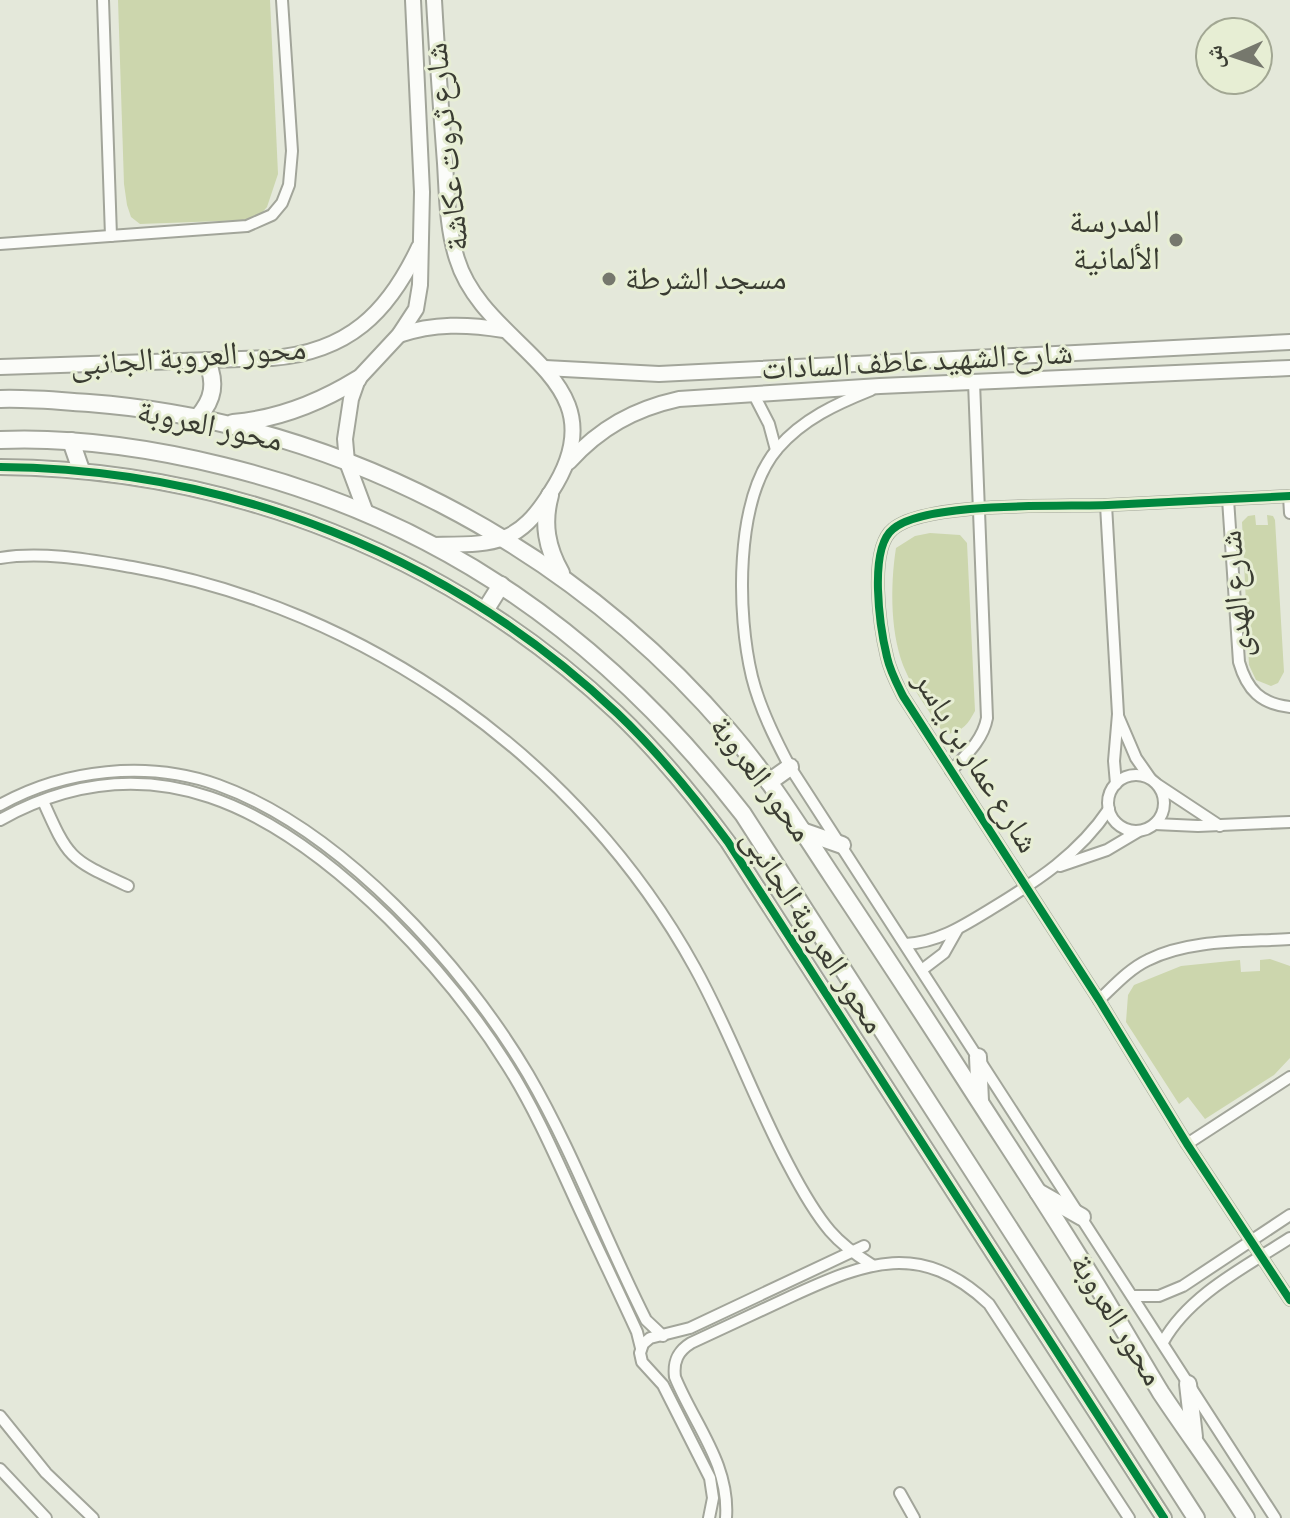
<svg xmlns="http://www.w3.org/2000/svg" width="1290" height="1518" viewBox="0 0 1290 1518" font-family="'Alegreya Sans','Noto Naskh Arabic',sans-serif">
  <rect width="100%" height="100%" fill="#e4e8da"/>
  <g fill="#ccd6ad">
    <polygon points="118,0 270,0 278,174 267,207 260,215 247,220 140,224 131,217 127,205 124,184"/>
    <polygon points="1255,515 1256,525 1268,525 1267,515 1273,516 1275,520 1284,672 1278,683 1271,686 1256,680 1249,665 1242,522 1248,516"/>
    <path d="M 930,533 L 960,535 L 967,543 L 975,711 C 968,724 963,731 948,734 L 942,731 C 930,712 915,693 906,672 C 890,637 890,586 896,548 L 915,536 Z"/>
    <polygon points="1270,959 1290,966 1290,1058 1274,1075 1205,1119 1188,1097 1179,1104 1126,1022 1128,995 1134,985 1181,966 1240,960 1241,972 1260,971 1260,960"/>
  </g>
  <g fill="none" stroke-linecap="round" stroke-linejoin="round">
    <defs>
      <g id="street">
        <polyline points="103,0 111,236"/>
        <polyline points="0,244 247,226 272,215 282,203 289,185 292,151 282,0"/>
        <path d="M 871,390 C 836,404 803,419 778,448 C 734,499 737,615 752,677 C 760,709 775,739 790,767 L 1275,1518"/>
        <polyline points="753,393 769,424 776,450"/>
        <polyline points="1289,496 1290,513"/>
        <path d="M 1290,496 C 1229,499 1169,502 1108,505 C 1062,507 926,501 893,529 C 868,549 880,628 887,657 C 890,671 897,684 903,696 L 1099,1000 L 1187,1144 L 1290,1300"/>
        <path d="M 1228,499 L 1239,662 C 1247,690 1261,704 1290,707"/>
        <polyline points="1106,505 1118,714 1114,761 1116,784"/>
        <path d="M 0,558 C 43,551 90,560 132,567 C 366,608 580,759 695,968 C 730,1031 754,1100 788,1164 C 800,1187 813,1211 830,1231 C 842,1245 856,1255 872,1265"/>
        <polyline points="1118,716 1136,758 1150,778"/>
        <path d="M 951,771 C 966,755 983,740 987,718 L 974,382"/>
        <circle cx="1136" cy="803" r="28"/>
        <polyline points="1158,785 1220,826"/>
        <path d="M 43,801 C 69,860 70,859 128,886"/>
        <path d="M 0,805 C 64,769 148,760 218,785 C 340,829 463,964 528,1074 C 574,1153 605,1239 646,1320 L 663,1336"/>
        <path d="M 0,820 C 152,736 278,810 389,919 C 433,963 474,1012 507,1065 C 533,1106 553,1151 573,1195 C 594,1241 616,1286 637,1332 L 641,1348"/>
        <polyline points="1155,824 1198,826 1290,822"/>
        <polyline points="1060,866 1107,850 1139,831"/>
        <path d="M 906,944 C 939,942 963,926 991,909 C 1037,881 1079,854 1109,809"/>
        <polyline points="923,969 944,953 957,930"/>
        <path d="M 1099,1000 C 1114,986 1129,969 1148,960 C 1189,939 1245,942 1290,939"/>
        <polyline points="1187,1144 1290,1077"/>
        <polyline points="1134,1296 1159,1296 1183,1286 1290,1215"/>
        <path d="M 1163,1342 C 1189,1295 1245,1267 1290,1238"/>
        <polyline points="0,1416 46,1473 93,1518"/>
        <polyline points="0,1469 46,1518"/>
        <polyline points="900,1493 914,1518"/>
        <polyline points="709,1518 713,1498 710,1478 663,1385 642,1362 640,1353 643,1344 650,1338 690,1328 864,1246"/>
        <path d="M 726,1518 C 730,1464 694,1424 675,1377 C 673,1361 678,1351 691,1343 C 725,1327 758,1312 792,1296 C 866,1262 921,1240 989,1304 L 1129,1518"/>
      </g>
      <g id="secondary">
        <path d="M 399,335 C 434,323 467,324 504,330"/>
        <path d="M 0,367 L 272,358 C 348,352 388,313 419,247"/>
        <polyline points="545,368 659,374 1290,342"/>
        <path d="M 569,462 C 600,428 634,409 679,399 L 880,386 L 1290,368"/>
        <path d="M 0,467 C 231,469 449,555 617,713 C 658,752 694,796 728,842 L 1164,1518"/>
        <polyline points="366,513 347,462 345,439 351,399 358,379 399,335 416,309 420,285 422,192 413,0"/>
        <path d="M 433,545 C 493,544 517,547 551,492 C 626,377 485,351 457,259 C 447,228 447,195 445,163 C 441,109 437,54 434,0"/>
      </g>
      <g id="primary">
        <path d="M 0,399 C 29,398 59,401 89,403 C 336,422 568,544 729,731 C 768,776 799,826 832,876 C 876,942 920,1009 963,1076 C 1013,1154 1064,1230 1111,1309 C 1128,1337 1144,1365 1161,1393 C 1189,1435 1219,1475 1246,1518"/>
        <path d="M 198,417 C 214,399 216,383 207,361"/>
        <path d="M 233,423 C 279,419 319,403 358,379"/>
        <path d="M 0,440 C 75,437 150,448 223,466 C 441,519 606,638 743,814 L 1196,1518"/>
        <polyline points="71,441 81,470"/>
        <path d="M 550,495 C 542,524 547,548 561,573"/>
        <polyline points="486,609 501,585"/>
        <polyline points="769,782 790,767"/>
        <polyline points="802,831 842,845"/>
        <polyline points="978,1057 980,1101"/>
        <polyline points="1038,1192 1082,1217"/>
        <polyline points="1188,1384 1194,1437"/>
      </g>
    </defs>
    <use href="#street" stroke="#a2a59a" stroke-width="14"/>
    <use href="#secondary" stroke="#a2a59a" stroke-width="18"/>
    <use href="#primary" stroke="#a2a59a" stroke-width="20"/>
    <use href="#street" stroke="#fbfcf9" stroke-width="10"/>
    <use href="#secondary" stroke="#fbfcf9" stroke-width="14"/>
    <use href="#primary" stroke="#fbfcf9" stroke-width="16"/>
    <defs>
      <g id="cycleway">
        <path d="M 0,467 C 231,469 449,555 617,713 C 658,752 694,796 728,842 L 1164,1518"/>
        <path d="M 1290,496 C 1229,499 1169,502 1108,505 C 1062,507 926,501 893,529 C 868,549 880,628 887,657 C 890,671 897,684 903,696 L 1099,1000 L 1187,1144 L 1290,1300"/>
      </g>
    </defs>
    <use href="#cycleway" stroke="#e7eed4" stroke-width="13"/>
    <use href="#cycleway" stroke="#00873e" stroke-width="8"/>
  </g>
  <g fill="#76786d" stroke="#e7eed4" stroke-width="3">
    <circle cx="1176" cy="240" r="8"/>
    <circle cx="609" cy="279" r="8"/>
  </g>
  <g text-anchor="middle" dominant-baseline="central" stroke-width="6" stroke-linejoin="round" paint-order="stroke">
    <g font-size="32" fill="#3a3c32" stroke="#e7eed4">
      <text transform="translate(447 147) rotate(-96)">شارع ثروت عكاشة</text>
      <text transform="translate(188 357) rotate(-4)">محور العروبة الجانبى</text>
      <text transform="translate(917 361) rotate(-3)">شارع الشهيد عاطف السادات</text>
      <text transform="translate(210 426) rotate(12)">محور العروبة</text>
      <text transform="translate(1236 594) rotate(-95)">شارع الهدى</text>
      <text transform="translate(976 762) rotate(58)">شارع عمار بن ياسر</text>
      <text transform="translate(761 779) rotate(53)">محور العروبة</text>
      <text transform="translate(813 931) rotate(57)">محور العروبة الجانبى</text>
      <text transform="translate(1117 1320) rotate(58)">محور العروبة</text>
    </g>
    <g font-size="32" fill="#3a3c32" stroke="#e7eed4" text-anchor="end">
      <text x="1160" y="222">المدرسة<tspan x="1160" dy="37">الألمانية</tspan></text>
      <text x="625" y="279" text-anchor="start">مسجد الشرطة</text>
    </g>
  </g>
  <g transform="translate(1234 56) rotate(267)"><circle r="38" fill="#e7eed4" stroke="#a2a793" stroke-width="2"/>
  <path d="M0-6L14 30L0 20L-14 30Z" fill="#76786d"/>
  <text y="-12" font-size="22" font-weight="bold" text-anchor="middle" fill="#3a3c32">ش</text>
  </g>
</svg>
